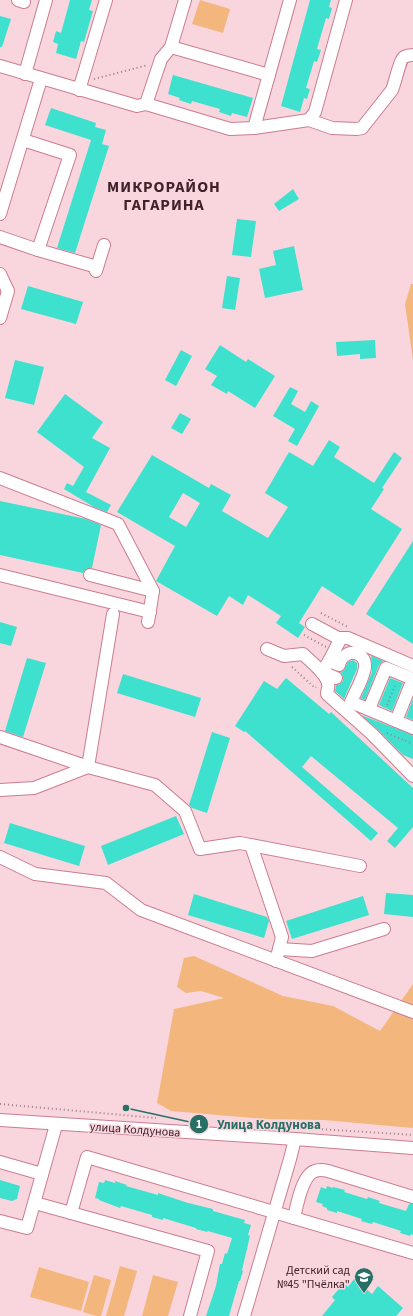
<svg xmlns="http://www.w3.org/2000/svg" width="413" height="1316" viewBox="0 0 413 1316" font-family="'Source Sans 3',sans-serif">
  <rect width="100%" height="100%" fill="#f9d6dd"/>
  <g fill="#f3b67d">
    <polygon points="200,0 230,9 223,33 192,24"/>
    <polygon points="411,284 413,284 413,360 405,304"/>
    <polygon points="194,956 283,996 333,1006 380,1031 413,984 413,1128 324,1120 266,1119 171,1111 157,1103 174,1009 224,998 201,991 186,993 177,987 184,958"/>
    <polygon points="120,1266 137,1271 124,1316 106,1316"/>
    <polygon points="39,1267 89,1282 81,1311 30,1297"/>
    <polygon points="94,1275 111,1280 101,1316 96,1316 83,1312"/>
    <polygon points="153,1275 178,1282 168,1316 142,1316"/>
  </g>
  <g fill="#3ee0ce" fill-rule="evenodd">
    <polygon points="70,0 92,0 89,10 93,11 84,42 81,41 76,59 56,53 58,44 53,42 56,31 61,33"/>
    <polygon points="310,0 331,0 329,7 332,8 329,19 326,18 317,49 321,50 317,62 314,61 306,88 310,89 307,99 304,98 300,112 281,106"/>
    <polygon points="0,16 11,19 2,47 0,47"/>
    <polygon points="173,75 253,98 247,117 232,113 231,116 219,112 220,109 192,101 191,104 179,100 180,98 168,94"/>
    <polygon points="51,108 96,123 95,127 106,130 102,144 109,146 75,253 57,248 91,140 45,125"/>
    <polygon points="293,189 299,199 279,211 274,204"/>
    <polygon points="237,219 256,221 251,257 232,255"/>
    <polygon points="294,246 303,290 265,298 259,269 276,265 273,251"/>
    <polygon points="227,276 240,278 235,310 222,308"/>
    <polygon points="28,286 83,302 76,324 21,309"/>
    <polygon points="375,340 376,358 360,359 360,354 337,356 336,342"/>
    <polygon points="220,345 246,362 248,359 275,376 255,408 228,391 227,394 211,385 217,376 205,369"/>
    <polygon points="181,350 192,356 176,386 165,380"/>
    <polygon points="15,360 44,367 34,405 5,398"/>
    <polygon points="290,387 298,391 291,404 305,412 311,401 319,406 297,446 288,441 295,429 273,416"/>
    <polygon points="65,394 103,422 92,438 110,448 86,492 111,505 107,512 94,507 64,489 67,483 73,486 84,467 37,432"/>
    <polygon points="180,413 191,419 182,434 171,428"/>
    <path d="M 329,440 L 340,447 L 334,457 L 374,483 L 394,452 L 402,458 L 382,488 L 384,489 L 371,509 L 402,529 L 353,606 L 322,586 L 299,623 L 305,627 L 298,638 L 276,623 L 281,616 L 248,595 L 243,605 L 229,596 L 217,616 L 156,581 L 175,546 L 117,512 L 152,455 L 209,488 L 211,484 L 231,495 L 222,511 L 268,538 L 288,507 L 265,493 L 289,452 L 313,466 ZM 183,493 L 200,503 L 186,527 L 169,517 Z"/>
    <polygon points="0,501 86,519 101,525 92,568 85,570 83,573 0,555"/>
    <polygon points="413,541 413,644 366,614"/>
    <polygon points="0,622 17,627 11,646 0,643"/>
    <polygon points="372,656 383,661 379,665 365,700 361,698 372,672 372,662 371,657"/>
    <polygon points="27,658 46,663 23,737 5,731"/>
    <polygon points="353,660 357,663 357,669 344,699 335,691 336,685 340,684 343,681 343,677 341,672 344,670 348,662"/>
    <polygon points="123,674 201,698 195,717 117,693"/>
    <polygon points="286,678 329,714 331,712 413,788 413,827 395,848 387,841 398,828 311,756 302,767 378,833 371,841 245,731 244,732 235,726 264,681 277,689"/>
    <polygon points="390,678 403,683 392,711 379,705"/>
    <polygon points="413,699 413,720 406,717"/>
    <polygon points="361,715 413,735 413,759 403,755 376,728"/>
    <polygon points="212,732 230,738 207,813 192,808 189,805"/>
    <polygon points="176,816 184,834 108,865 101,846"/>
    <polygon points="10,823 85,846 79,866 4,843"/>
    <polygon points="386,893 413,895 413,917 384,914"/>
    <polygon points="194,894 267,917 269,921 264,938 188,915"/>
    <polygon points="363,896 369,915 292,939 286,921"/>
    <polygon points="0,1180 20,1186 17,1199 12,1201 0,1198"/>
    <polygon points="105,1180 115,1183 115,1181 127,1185 126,1186 158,1195 158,1193 188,1203 213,1209 213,1211 245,1220 244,1223 251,1225 248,1235 250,1236 242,1270 243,1271 240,1281 239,1281 229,1316 206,1316 216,1286 220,1264 222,1264 225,1253 227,1254 232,1238 208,1231 207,1232 196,1229 196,1228 163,1218 163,1220 152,1217 152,1215 121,1206 120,1208 99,1200 99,1199 95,1198 99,1182 104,1183"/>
    <polygon points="327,1186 333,1188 333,1187 345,1190 344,1192 367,1199 368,1197 380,1201 379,1203 406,1211 409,1204 413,1204 413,1235 411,1234 410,1236 400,1233 401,1231 395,1229 373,1222 372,1224 361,1221 362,1219 337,1211 337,1213 327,1210 327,1208 322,1206 323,1204 316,1202 321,1187 326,1189"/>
    <polygon points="354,1279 372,1294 378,1286 403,1308 396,1316 322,1316 335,1300 332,1297 344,1283 348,1287"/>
  </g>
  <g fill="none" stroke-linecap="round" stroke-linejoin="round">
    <defs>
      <g id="minor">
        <polyline points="18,0 24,2"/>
        <polyline points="171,47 269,75"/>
        <path d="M 0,66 L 137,106 L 146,104 L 230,129 L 254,128 L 309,120 L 332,128 L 357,129 L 362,128 L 392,90 C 395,83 400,59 404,57 C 406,56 410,55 413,55"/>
        <polyline points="25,74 46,0"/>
        <polyline points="79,90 106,0"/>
        <polyline points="146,104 161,59 171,47 185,0"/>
        <polyline points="309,120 315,112 346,0"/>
        <polyline points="254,128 290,0"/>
        <polyline points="0,214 41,79"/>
        <polyline points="0,237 38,250 70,155 23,140"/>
        <polyline points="38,250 97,267"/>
        <polyline points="96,271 104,245"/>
        <polyline points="0,274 8,291 0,318"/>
        <polyline points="0,478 118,524 153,591 148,622"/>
        <polyline points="0,575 150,612"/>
        <polyline points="90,575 153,591"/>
        <polyline points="312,624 338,638 348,638 413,666"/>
        <path d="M 267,649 L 284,656 L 303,654 C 310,661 327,674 328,684 C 329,687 327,691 327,694 L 371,733 L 413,776"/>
        <path d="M 329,661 L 339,665 C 340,661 342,657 346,655 C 354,649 366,656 365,666 C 365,676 355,692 351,702 L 413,728"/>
        <polyline points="336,678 322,672 329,661 341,638"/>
        <polyline points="369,709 386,668 413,679"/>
        <polyline points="396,721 413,679"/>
        <polyline points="0,737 88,767 113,614"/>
        <polyline points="0,790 34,788 88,767 155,785 185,811 200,849 240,843 360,866"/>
        <polyline points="251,845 282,937 276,961"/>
        <polyline points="0,857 35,874 106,883 141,910 413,1012"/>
        <polyline points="279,949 312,951 384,929"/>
        <polyline points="0,1120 295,1139 413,1148"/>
        <polyline points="0,1162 42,1174"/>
        <polyline points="35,1203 208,1251 190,1316"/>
        <polyline points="71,1213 87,1157 413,1253"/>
        <path d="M 294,1218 C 297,1205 302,1175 315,1171 C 320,1169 324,1170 328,1171 L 413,1197"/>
        <polyline points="0,1221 27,1228 56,1125"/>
        <polyline points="244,1316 290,1159 295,1139"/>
      </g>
    </defs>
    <use href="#minor" stroke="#ca7d90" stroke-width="14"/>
    <g stroke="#9f7e86" stroke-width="2" stroke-dasharray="1 3" stroke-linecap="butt">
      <polyline points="94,79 148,65"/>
      <polyline points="321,613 348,627"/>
      <polyline points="304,635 326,647"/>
      <polyline points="292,667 315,688 316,687"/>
      <polyline points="387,705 396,683"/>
      <polyline points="387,733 413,744"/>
      <polyline points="0,1104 156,1118"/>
      <polyline points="318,1129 413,1135"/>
    </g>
    <use href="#minor" stroke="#fff" stroke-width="12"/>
  </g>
  <defs>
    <symbol id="school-pin" viewBox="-11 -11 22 30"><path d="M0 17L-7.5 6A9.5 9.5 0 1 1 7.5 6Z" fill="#286f66" stroke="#f9d6dd"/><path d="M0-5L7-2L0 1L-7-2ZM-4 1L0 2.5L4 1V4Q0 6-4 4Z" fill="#fff"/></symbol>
  </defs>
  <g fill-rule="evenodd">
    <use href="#school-pin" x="353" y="1266" width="22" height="30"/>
  </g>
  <g text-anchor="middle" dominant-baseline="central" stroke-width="3" stroke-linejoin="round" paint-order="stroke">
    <g font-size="12" fill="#41222a" stroke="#f9d6dd">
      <text transform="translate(135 1130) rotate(4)">улица Колдунова</text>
    </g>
    <g font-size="12" fill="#41222a" stroke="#f9d6dd" text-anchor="end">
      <text x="350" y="1270">Детский сад<tspan x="350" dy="14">№45 "Пчёлка"</tspan></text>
    </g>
    <g font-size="16" font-weight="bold" letter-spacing="1" fill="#41222a" stroke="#f9d6dd">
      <text x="164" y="187">МИКРОРАЙОН<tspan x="164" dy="18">ГАГАРИНА</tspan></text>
    </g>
  </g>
  <path fill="none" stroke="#286f66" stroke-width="1.5" d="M126 1108L199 1124"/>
  <g fill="#286f66" stroke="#f9d6dd" stroke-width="1.5">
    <circle cx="126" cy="1108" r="4"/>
    <circle cx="199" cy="1124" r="10"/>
  </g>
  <g font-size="12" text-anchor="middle" font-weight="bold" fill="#fff">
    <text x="199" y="1128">1</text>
  </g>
  <g font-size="13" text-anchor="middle" font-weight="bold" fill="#286f66" stroke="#f9d6dd" stroke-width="3" stroke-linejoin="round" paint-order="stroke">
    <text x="269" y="1129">Улица Колдунова</text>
  </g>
</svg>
